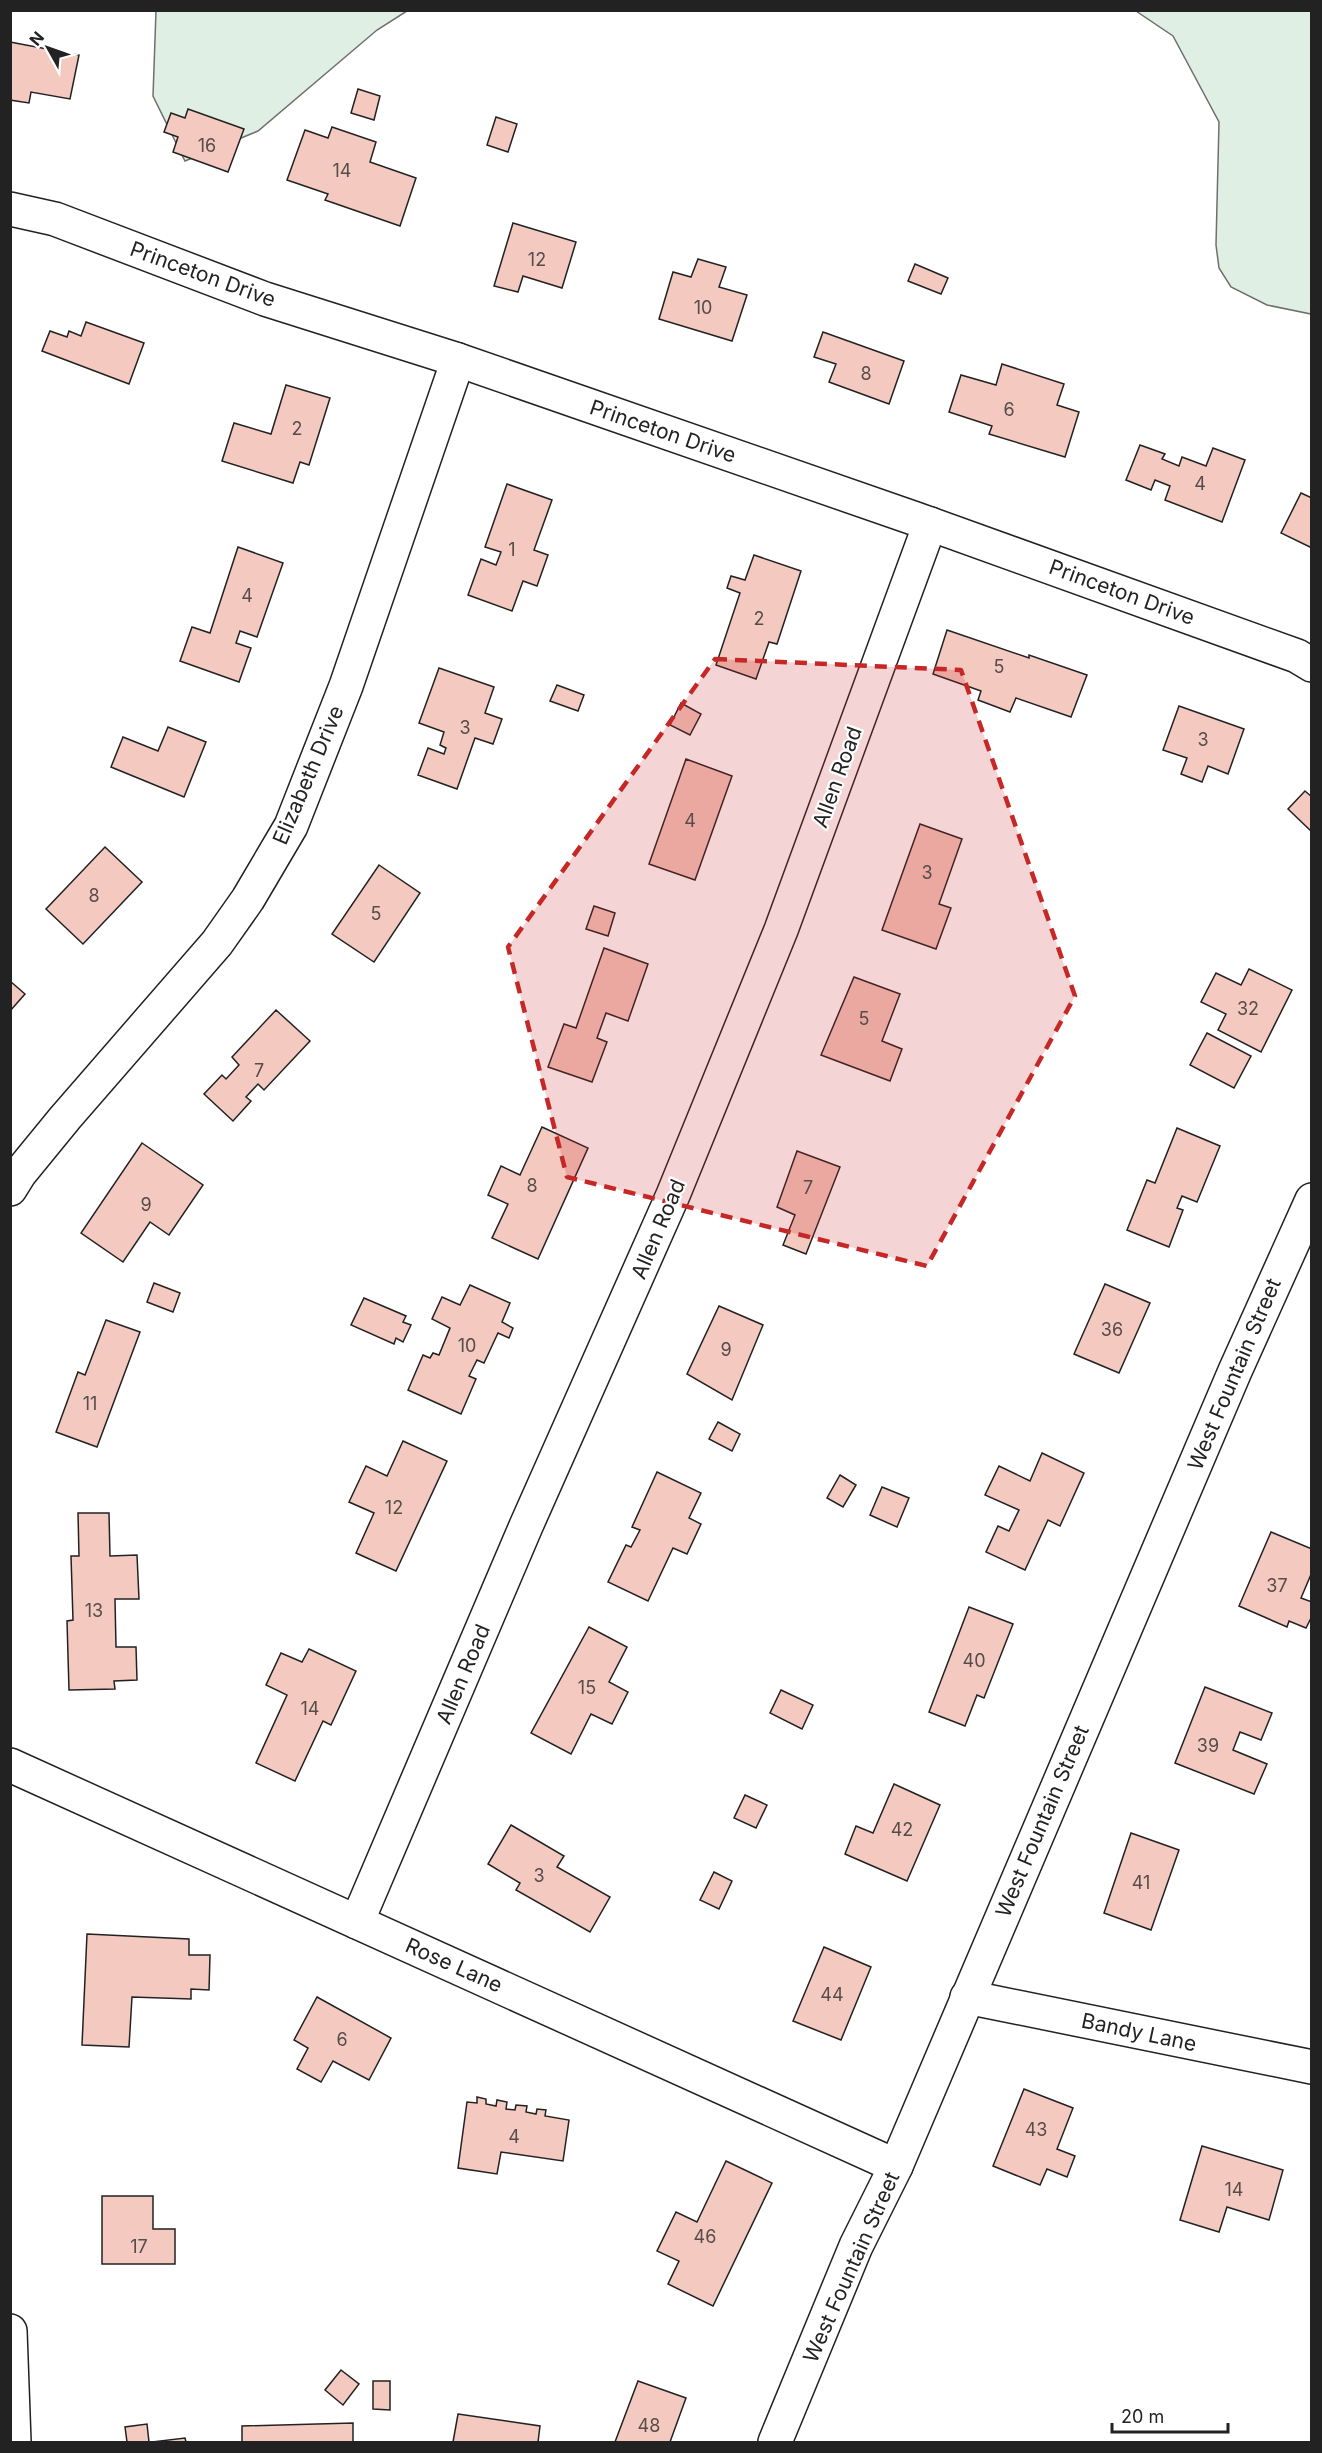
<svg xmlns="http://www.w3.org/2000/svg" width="1322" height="2453" viewBox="0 0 1322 2453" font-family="Inter,sans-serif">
  <rect width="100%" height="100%" fill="#fff"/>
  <g fill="#e0efe3" stroke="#6f6f6f" stroke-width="1.5">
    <polygon points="156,11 407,11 377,30 258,131 185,161 153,96"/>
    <polygon points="1136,11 1311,11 1311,314 1267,305 1231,287 1219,268 1216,245 1219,122 1173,36"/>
  </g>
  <g fill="#f3c9c0" stroke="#222" stroke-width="1.5">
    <polygon points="10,42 79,55 70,99 31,92 29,103 10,100"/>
    <polygon points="358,89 380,96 374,120 351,113"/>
    <polygon points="188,109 244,129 228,172 173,152 178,137 164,132 171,113 185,118"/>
    <polygon points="496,117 517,124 508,152 487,145"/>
    <polygon points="332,127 376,142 370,162 416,178 400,226 325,200 328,194 287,180 305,130 328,138"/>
    <polygon points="513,223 576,242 562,288 523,276 518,292 494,286"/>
    <polygon points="698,259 726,267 719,287 747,295 732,341 659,319 673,272 691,277"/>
    <polygon points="915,264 948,278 941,294 908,281"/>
    <polygon points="86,322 144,343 129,384 42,351 50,331 67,337 69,331 81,336"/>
    <polygon points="823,332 904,361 889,404 829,382 836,364 814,357"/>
    <polygon points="1002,364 1064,384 1057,405 1079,412 1065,457 989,434 992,426 949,412 961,375 996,385"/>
    <polygon points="286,385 330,398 309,465 300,462 293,483 222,461 234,423 271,434"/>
    <polygon points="1140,445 1165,454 1162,459 1179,466 1182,457 1206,466 1213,448 1245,460 1222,522 1165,500 1170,486 1155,480 1151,490 1126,480"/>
    <polygon points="507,484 552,500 534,550 548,555 537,586 523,581 512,611 468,595 481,559 496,565 501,552 485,547"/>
    <polygon points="1301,493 1312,498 1312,548 1281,533"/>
    <polygon points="238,547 283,563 257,637 240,631 236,643 251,648 239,682 180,661 192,627 210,633"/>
    <polygon points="754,555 801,571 777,644 769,642 756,679 716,665 740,593 727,588 731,576 745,580"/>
    <polygon points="947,630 1029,658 1029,655 1087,675 1071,717 1016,698 1010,712 978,700 981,691 933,674"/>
    <polygon points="439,668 494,687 485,713 502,719 493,744 475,738 457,789 418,775 428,748 444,754 446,748 440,745 444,732 419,723"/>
    <polygon points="557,685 584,695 578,711 550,701"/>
    <polygon points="681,703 701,714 690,735 670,725"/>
    <polygon points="1179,706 1244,729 1228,774 1208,766 1202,782 1181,774 1187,758 1163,750"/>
    <polygon points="168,727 206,742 184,797 111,767 123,737 158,751"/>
    <polygon points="686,759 732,776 695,880 649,864"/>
    <polygon points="1305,791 1312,797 1312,832 1288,809"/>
    <polygon points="920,824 962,839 939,904 951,908 936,949 882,930"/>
    <polygon points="105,847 142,882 83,944 46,909"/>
    <polygon points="379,865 420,893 374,962 332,934"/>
    <polygon points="594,906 615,913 608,936 586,929"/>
    <polygon points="604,948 648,964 628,1021 606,1013 597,1038 607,1042 592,1082 548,1067 564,1024 576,1028"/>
    <polygon points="1249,969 1292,990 1261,1052 1218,1030 1226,1014 1201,1002 1216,973 1241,985"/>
    <polygon points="854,977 900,994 882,1041 902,1049 890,1081 821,1055"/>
    <polygon points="10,981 25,994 10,1011"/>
    <polygon points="276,1010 310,1041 264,1090 258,1084 246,1097 251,1101 233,1121 204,1094 222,1075 226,1079 239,1065 232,1057"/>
    <polygon points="1207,1033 1251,1056 1234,1088 1190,1065"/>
    <polygon points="542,1127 588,1148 538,1259 492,1238 508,1204 488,1195 501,1166 520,1175"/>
    <polygon points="1177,1128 1220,1146 1197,1202 1182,1196 1177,1208 1183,1210 1169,1247 1127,1230 1147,1180 1155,1183"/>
    <polygon points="142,1143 203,1185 169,1235 150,1222 123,1262 81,1233"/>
    <polygon points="797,1151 840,1167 806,1254 783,1245 795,1215 777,1207"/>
    <polygon points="154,1283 180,1293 173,1312 147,1302"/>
    <polygon points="1105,1284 1150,1303 1119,1373 1074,1354"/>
    <polygon points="470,1285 510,1303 502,1322 513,1328 509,1338 498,1333 484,1363 477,1360 469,1376 476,1379 461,1414 408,1390 423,1355 430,1358 433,1353 439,1355 450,1328 432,1319 442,1297 460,1305"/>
    <polygon points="364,1298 406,1316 403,1322 411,1325 403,1342 396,1338 394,1344 351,1325"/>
    <polygon points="719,1306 763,1325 732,1400 687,1374"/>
    <polygon points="106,1320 140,1332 97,1447 56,1432 78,1372 85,1375"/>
    <polygon points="718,1422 740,1434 732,1451 709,1439"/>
    <polygon points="403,1441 447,1461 396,1571 356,1553 374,1513 349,1502 366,1466 387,1476"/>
    <polygon points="1042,1453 1084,1473 1060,1526 1048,1520 1025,1570 986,1552 998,1526 1009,1531 1019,1510 985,1495 999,1466 1030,1481"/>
    <polygon points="657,1472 701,1493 689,1518 701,1524 687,1554 673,1548 648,1601 608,1582 626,1545 631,1547 640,1530 632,1527"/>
    <polygon points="840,1475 856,1485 843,1507 827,1498"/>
    <polygon points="882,1487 909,1498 897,1527 870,1515"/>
    <polygon points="78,1513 109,1513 110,1556 137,1555 139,1599 115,1599 116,1647 136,1647 137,1680 114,1681 115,1689 69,1690 67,1621 73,1620 71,1556 79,1556"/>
    <polygon points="1271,1532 1312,1549 1312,1572 1301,1598 1312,1602 1312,1616 1306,1628 1289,1621 1287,1627 1239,1606"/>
    <polygon points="969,1607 1013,1624 984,1698 977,1695 965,1726 929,1712"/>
    <polygon points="589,1627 627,1647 609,1682 628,1692 612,1724 591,1714 571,1754 531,1733"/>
    <polygon points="309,1649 356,1671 331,1725 323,1721 295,1781 256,1763 287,1695 266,1685 281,1653 302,1662"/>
    <polygon points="1205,1687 1272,1713 1261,1740 1240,1732 1233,1750 1267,1764 1254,1794 1175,1763"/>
    <polygon points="781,1690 813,1705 802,1729 770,1713"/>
    <polygon points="894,1784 940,1805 907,1881 845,1854 856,1826 873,1833"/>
    <polygon points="745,1795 767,1805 756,1828 734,1818"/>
    <polygon points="511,1825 564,1856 557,1867 610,1897 590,1932 516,1890 520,1883 488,1864"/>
    <polygon points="1131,1833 1179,1850 1151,1930 1104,1913"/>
    <polygon points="714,1872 732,1881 719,1909 700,1900"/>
    <polygon points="87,1934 189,1939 189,1955 210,1955 209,1990 191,1989 191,1999 132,1997 129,2047 82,2045"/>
    <polygon points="824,1947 871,1967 841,2040 793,2021"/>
    <polygon points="317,1997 391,2038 369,2080 333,2061 321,2082 297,2069 308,2048 294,2040"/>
    <polygon points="1024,2089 1073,2108 1057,2149 1075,2156 1067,2177 1047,2169 1040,2185 993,2166"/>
    <polygon points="477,2097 486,2099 486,2104 496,2106 497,2100 507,2102 506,2109 515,2110 516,2105 527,2106 526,2112 536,2114 537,2109 546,2110 545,2116 569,2120 563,2161 501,2152 497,2174 458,2168 467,2102 477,2103"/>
    <polygon points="1202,2146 1283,2170 1269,2220 1227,2207 1219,2232 1180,2220"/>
    <polygon points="726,2161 772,2183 713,2306 668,2284 679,2261 657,2251 676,2212 697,2222"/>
    <polygon points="102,2196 153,2196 153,2229 175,2229 175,2264 102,2264"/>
    <polygon points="341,2370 359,2384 343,2405 325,2390"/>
    <polygon points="373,2381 390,2381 390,2410 373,2409"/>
    <polygon points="638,2381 686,2398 670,2442 615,2442"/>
    <polygon points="458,2414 540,2426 538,2442 453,2442"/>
    <polygon points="353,2423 353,2442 242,2442 242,2426"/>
    <polygon points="147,2424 149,2442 127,2442 125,2427"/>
    <polygon points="185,2438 186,2442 152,2442"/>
  </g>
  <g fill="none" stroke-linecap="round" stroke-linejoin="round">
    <defs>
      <g id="street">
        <polyline points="10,209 55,219 265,299 458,360 916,519 1297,656 1312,665"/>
        <polyline points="10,1189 20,1173 65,1118 217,943 248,899 291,826 346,686 458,360"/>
        <polyline points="10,1765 896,2166"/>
        <polyline points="357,1922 526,1526 673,1195 781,930 930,524"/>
        <polyline points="967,1997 1312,2067"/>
        <polyline points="10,2331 14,2442"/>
      </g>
      <polyline id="secondary" points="775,2442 856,2246 896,2166 1235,1371 1312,1200"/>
    </defs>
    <use href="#street" stroke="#222" stroke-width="36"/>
    <use href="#secondary" stroke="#222" stroke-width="36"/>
    <use href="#street" stroke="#fff" stroke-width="33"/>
    <use href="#secondary" stroke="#fff" stroke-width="33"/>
  </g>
  <path fill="#c62828" fill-opacity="0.2" stroke="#c62828" stroke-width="4.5" stroke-dasharray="12 8" stroke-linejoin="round" d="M 715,659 L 961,670 L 1075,996 L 927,1266 L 567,1177 L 508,947 Z"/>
  <g text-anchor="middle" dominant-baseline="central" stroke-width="4.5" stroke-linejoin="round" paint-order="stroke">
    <g font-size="18" fill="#564c4a">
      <text x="207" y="145">16</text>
      <text x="342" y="170">14</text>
      <text x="537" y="259">12</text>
      <text x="703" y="307">10</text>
      <text x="866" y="373">8</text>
      <text x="1009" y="409">6</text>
      <text x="297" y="428">2</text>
      <text x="1200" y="483">4</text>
      <text x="512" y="549">1</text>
      <text x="247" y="595">4</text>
      <text x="759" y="618">2</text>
      <text x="999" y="666">5</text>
      <text x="465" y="727">3</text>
      <text x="1203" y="739">3</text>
      <text x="690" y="820">4</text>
      <text x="927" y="872">3</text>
      <text x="94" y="895">8</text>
      <text x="376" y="913">5</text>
      <text x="1248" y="1008">32</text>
      <text x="864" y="1018">5</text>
      <text x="259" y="1070">7</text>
      <text x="532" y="1185">8</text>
      <text x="808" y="1187">7</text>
      <text x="146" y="1204">9</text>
      <text x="1112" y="1329">36</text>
      <text x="467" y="1345">10</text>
      <text x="726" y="1349">9</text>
      <text x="90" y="1403">11</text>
      <text x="394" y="1507">12</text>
      <text x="1277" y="1585">37</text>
      <text x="94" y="1610">13</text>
      <text x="974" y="1660">40</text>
      <text x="587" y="1687">15</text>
      <text x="310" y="1708">14</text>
      <text x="1208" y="1745">39</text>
      <text x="902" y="1829">42</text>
      <text x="539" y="1875">3</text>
      <text x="1141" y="1882">41</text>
      <text x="832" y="1994">44</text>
      <text x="342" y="2039">6</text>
      <text x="1036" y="2129">43</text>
      <text x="514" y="2136">4</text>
      <text x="1234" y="2189">14</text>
      <text x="705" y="2236">46</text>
      <text x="139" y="2246">17</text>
      <text x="649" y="2425">48</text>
    </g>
    <g font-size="21" fill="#222" stroke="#fff">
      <text transform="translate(203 274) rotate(20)">Princeton Drive</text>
      <text transform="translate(663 431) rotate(19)">Princeton Drive</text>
      <text transform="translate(1122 592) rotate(20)">Princeton Drive</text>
      <text transform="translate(308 775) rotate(-67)">Elizabeth Drive</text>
      <text transform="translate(837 777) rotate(-70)">Allen Road</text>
      <text transform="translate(658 1229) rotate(-67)">Allen Road</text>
      <text transform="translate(1234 1374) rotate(-67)">West Fountain Street</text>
      <text transform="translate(463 1674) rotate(-67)">Allen Road</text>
      <text transform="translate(1042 1821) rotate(-67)">West Fountain Street</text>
      <text transform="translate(454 1965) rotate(24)">Rose Lane</text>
      <text transform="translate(1139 2032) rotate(12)">Bandy Lane</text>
      <text transform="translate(851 2267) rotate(-66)">West Fountain Street</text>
    </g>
  </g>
  <rect width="1322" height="2453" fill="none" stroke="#222222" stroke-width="24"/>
  <g transform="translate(48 48) rotate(310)" stroke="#ffffff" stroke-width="4.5" paint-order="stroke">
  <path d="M0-4.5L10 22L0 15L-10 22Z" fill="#222222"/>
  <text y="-9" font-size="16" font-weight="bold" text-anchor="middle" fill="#222222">N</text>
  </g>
  <path d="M1112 2423v9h116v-9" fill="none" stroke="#222222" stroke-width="3"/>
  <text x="1121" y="2423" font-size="18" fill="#222222" stroke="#ffffff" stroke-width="4.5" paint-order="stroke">20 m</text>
</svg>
